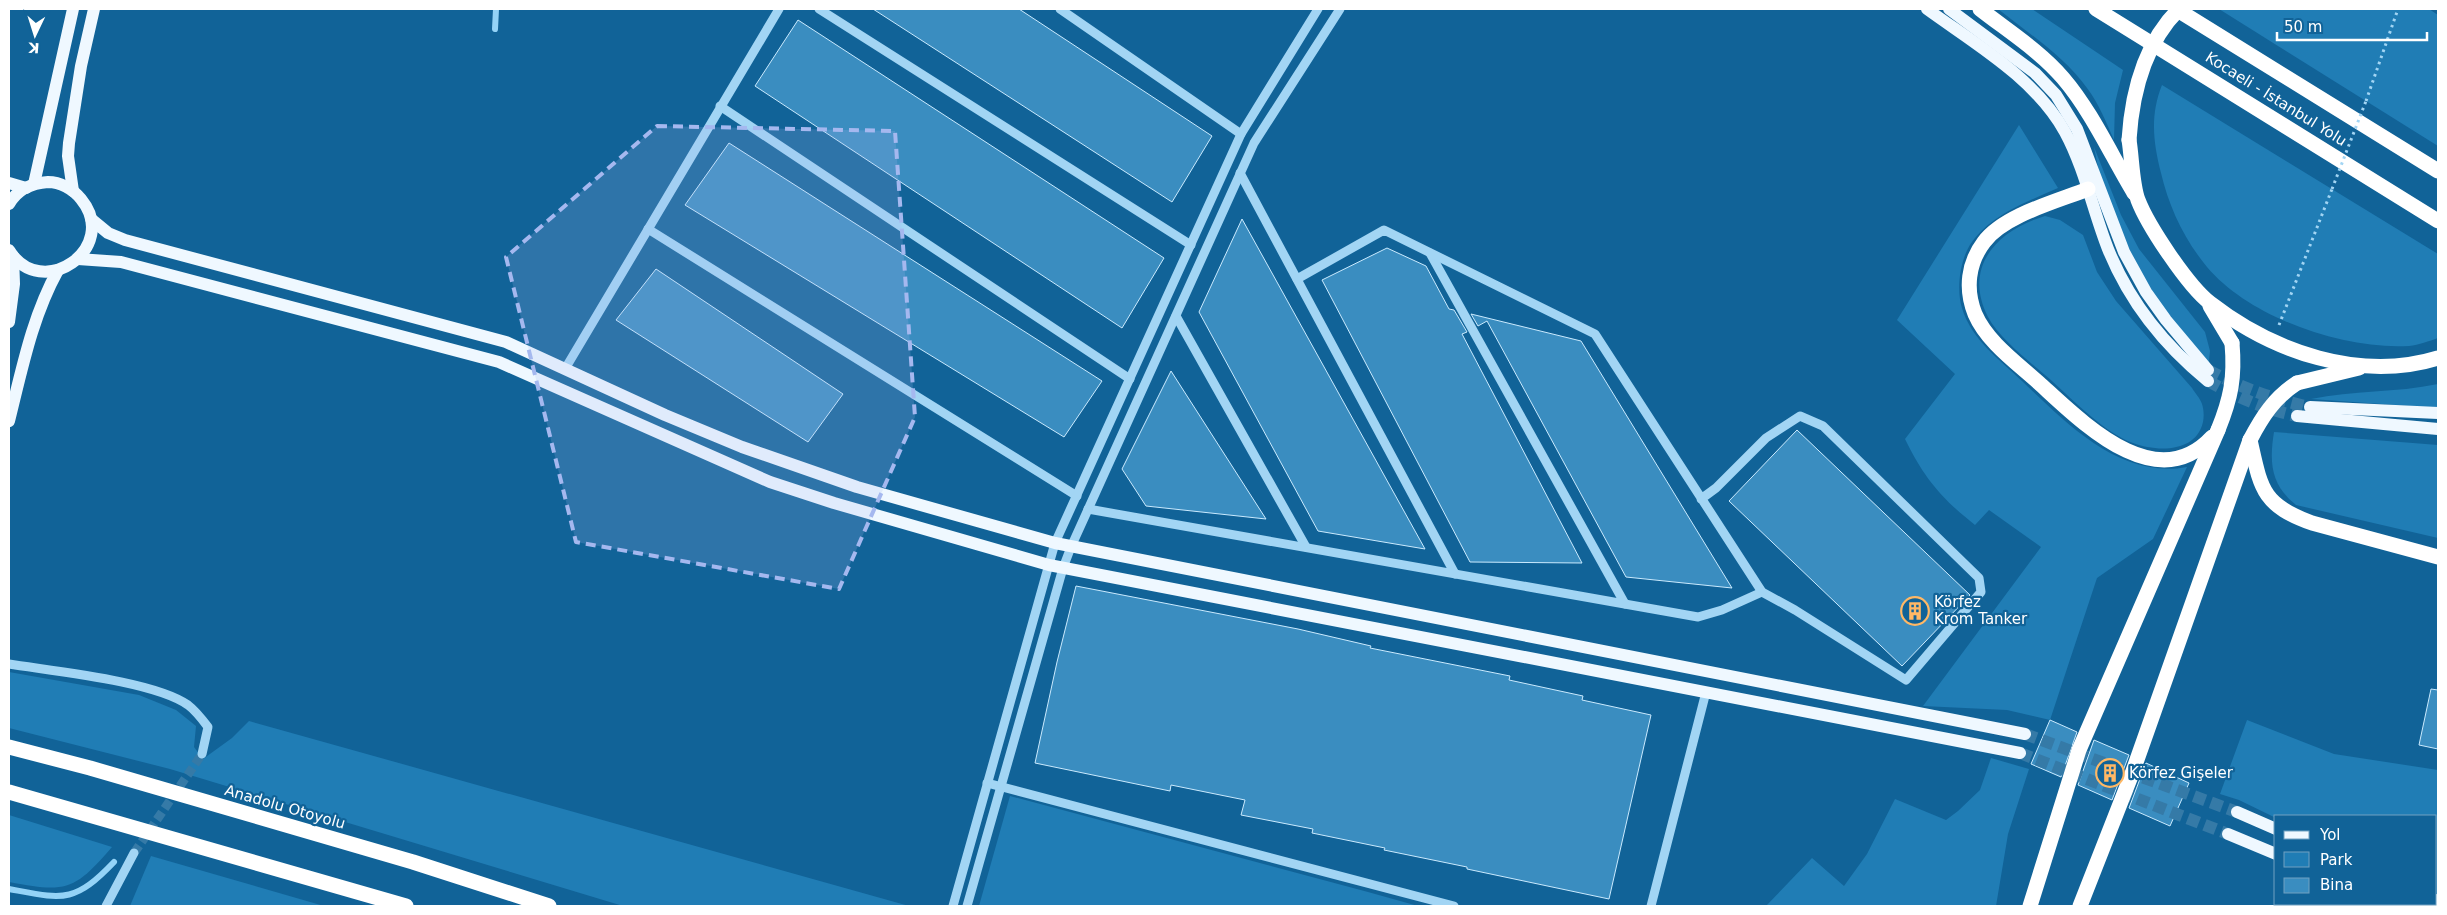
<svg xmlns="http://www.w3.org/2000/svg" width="2447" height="915" viewBox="0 0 2447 915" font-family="'DejaVu Sans',sans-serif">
  <rect width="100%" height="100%" fill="#116398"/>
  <g fill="#207db5">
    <path d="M 1998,9 L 2032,9 L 2123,70 L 2115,103 L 2114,140 C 2106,122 2099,104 2087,88 C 2064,56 2028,33 1998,9 Z"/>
    <polygon points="2219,9 2429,9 2438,15 2438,146"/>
    <path d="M 2162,85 L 2438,254 L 2438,338 C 2429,341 2419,345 2409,346 C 2344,350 2250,318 2207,267 C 2184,239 2169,207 2161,173 C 2153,142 2150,115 2162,85 Z"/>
    <path d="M 2019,125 L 2058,188 C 2029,201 1992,214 1972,242 C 1960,258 1956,289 1962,308 C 1971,339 1999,359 2022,381 C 2065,422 2120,480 2187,467 L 2153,539 L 2097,578 L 2050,720 L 2007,710 L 1923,706 L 2041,547 L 1989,510 L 1975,525 C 1941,498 1924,478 1905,439 L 1955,374 L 1897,320 Z"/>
    <polygon points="2094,147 2121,215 2139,249 2205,332 2210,351 2208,370 2146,292 2103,193"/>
    <path d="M 2045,216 L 2060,220 L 2083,235 L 2097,272 L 2116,301 L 2192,388 C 2195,393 2200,398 2202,404 C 2204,410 2204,417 2203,422 C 2196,453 2157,452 2133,443 C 2105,433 2074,401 2052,381 C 2033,364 2000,340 1988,317 C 1962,266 1998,230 2045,216 Z"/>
    <path d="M 2438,384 L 2438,408 L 2311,399 C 2353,390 2396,393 2438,384 Z"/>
    <path d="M 2274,432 L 2438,445 L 2438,538 L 2296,505 C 2271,485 2269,463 2274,432 Z"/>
    <polygon points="9,672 139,695 176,710 196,726 194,747 203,759 232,738 249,721 909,906 623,906 170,769 9,728"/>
    <polygon points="2247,720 2334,754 2438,770 2438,898 2436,896 2436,816 2276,818 2239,800 2220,794"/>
    <polygon points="1991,758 2029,769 2008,834 1996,906 1766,906 1812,858 1844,886 1867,854 1895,799 1946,820 1958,811 1980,790"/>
    <polygon points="1010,796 1368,892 1418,906 979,906"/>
    <path d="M 9,815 L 112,847 C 74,891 66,893 9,882 Z"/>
    <polygon points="151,856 324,906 130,906"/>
  </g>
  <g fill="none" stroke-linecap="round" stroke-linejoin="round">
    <g stroke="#94d3f7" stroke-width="6">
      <polyline points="495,29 496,9"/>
      <path d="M 9,889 C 63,899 74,904 114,862"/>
    </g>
  </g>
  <g fill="#3a8dc0" stroke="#caeafe">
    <polygon points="873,9 1019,9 1212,136 1172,202"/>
    <polygon points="798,20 1164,258 1122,328 755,86"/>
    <polygon points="729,143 1102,381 1064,437 685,205"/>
    <polygon points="1242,219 1425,549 1318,531 1199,312"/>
    <polygon points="1387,248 1426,266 1449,309 1454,310 1467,332 1462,334 1582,563 1470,562 1322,280"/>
    <polygon points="656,269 843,394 808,442 616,320"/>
    <polygon points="1471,314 1581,341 1732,588 1626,577 1487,321 1478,326"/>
    <polygon points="1171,371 1266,519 1146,506 1122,469"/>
    <polygon points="1797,430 1970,595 1902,666 1729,501"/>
    <polygon points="1076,586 1298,629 1371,646 1370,648 1510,676 1509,680 1583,696 1582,700 1651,715 1609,899 1467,869 1467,867 1384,850 1385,848 1312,833 1313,829 1241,815 1245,800 1171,785 1170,791 1035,763 1057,662"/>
    <polygon points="2431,689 2438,690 2438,749 2419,745"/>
    <polygon points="2050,720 2077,732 2061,777 2031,764"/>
    <polygon points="2094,740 2129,755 2112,800 2078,785"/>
    <polygon points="2146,763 2189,783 2170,826 2129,808"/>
  </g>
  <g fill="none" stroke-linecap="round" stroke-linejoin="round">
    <polyline stroke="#357aa7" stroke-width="9" stroke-dasharray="9 4.5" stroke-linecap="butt" points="134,853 202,754"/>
    <g stroke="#357aa7" stroke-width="12" stroke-dasharray="12 6" stroke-linecap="butt">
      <path d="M 2208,370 C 2241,388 2273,399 2310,407"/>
      <path d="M 2208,381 C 2237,397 2264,409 2297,416"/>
      <polyline points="2025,734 2237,812"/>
      <polyline points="2020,753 2228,834"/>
    </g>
    <g stroke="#a2d5f4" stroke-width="3" stroke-dasharray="2.5 4" stroke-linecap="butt">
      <polyline points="2366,101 2398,9"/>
      <polyline points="2279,325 2332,189"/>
    </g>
    <g stroke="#a2d5f4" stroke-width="9">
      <polyline points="819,9 1191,245"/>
      <polyline points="1060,9 1241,134"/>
      <polyline points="720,106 1130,379"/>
      <polyline points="1240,173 1455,574"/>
      <polyline points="648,229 1077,496"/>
      <polyline points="1430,253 1625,604"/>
      <polyline points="1297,279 1384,230 1595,334 1762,592 1795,610 1906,680 1981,592 1979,578 1823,426 1800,416 1766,438 1716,488 1701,499"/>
      <polyline points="1176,316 1306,547"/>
      <polyline points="565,369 779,9"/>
      <polyline points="1088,509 1698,617 1722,610 1762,592"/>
      <path d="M 9,664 C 52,671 154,681 188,705 C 196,711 202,719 208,727 L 202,754"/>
      <polyline points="987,783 1454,906"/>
      <polyline points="106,906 134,853"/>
      <polyline points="953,906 1055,543 1241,134 1318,9"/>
      <polyline points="967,906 1063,568 1071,547 1254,143 1340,9"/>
      <polyline points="1651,906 1706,692"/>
    </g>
    <g stroke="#eff8ff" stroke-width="12">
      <path d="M 1927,9 C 1975,44 2035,78 2065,132 C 2085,169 2093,211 2108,249 C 2129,301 2165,346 2208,381"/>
      <polyline points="1949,9 2035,73 2056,95 2077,129 2124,252 2146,292 2166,320 2208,370"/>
      <polyline points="9,183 26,188"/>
      <polyline points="34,184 73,9"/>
      <polyline points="73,191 68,156 69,143 81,66 94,9"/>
      <path d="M 9,204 C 17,190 32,183 48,182 C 60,182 73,189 81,199 C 121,248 41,303 9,250"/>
      <polyline points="91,219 108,233 125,240 506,342 665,415 742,447 857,487 1055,543 2025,734"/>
      <polyline points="78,259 121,262 499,362 770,482 834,503 1049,565 2020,753"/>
      <polyline points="9,322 14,284 13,256"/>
      <polyline points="2310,407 2438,413"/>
      <polyline points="2297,416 2438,429"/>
      <path d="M 9,421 C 22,369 32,317 58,270"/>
      <polyline points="2237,812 2276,829"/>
      <polyline points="2228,834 2276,854"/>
      <polyline points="2436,900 2438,901"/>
      <polyline points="2394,904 2400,906"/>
    </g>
    <g stroke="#fff" stroke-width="15">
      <path d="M 1980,9 C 2008,31 2040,51 2063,78 C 2092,112 2111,155 2134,193"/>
      <polyline points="2096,9 2438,221"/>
      <polyline points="2176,9 2438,171"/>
      <path d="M 2129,140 C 2132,158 2132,184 2138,200 C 2148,226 2188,286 2210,303 C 2273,352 2360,382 2438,358"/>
      <path d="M 2088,189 C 2058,201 2004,215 1984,242 C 1968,263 1965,289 1975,314 C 1987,342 2017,363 2039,383 C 2082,422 2156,498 2212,437"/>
      <polyline points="2210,306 2232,343"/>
      <polyline points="2297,383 2359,368"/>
      <path d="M 2250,440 C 2261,489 2262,505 2312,523 L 2438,557"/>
      <polyline points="9,747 90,768 413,862 549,906"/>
      <polyline points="9,792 406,906"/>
      <polyline points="2030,906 2079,750 2218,430"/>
      <polyline points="2080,906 2133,771 2250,440"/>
    </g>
    <polyline stroke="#a2d5f4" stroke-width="3" stroke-dasharray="2.5 4" stroke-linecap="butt" points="2332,189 2366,101"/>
    <g stroke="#fff" stroke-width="15">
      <path d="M 2129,140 C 2132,92 2144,44 2179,9"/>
      <path d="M 2218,430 C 2231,398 2235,378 2232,343"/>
      <path d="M 2250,440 C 2262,417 2274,398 2297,383"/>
    </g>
  </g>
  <path fill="#a5b8ef" fill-opacity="0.2" stroke="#a5b8ef" stroke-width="4" stroke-dasharray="10 6" stroke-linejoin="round" d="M 657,126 L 895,131 L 915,417 L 839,589 L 576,542 L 506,257 Z"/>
  <defs>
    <symbol id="building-ring" viewBox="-11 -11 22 22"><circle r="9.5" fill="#116398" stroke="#ffb865" stroke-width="1.5"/><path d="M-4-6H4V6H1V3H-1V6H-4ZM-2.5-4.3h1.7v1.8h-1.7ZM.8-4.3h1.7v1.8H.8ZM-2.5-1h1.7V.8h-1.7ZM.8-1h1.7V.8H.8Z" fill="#ffb865"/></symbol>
  </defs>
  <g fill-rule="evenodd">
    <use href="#building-ring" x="1899" y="595" width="32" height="32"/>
    <use href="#building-ring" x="2094" y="757" width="32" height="32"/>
  </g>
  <g text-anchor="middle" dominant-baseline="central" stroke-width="4.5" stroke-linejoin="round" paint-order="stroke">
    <g font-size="15" fill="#fff" stroke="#116398">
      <text transform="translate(2276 99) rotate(32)">Kocaeli - İstanbul Yolu</text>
      <text transform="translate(285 807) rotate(16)">Anadolu Otoyolu</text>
    </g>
    <g font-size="15" fill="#fff" stroke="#116398" text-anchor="start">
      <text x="1934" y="602">Körfez<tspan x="1934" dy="17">Krom Tanker</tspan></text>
      <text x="2129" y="773">Körfez Gişeler</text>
    </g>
  </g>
  <rect width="2447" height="915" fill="none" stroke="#ffffff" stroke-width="20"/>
  <rect x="2274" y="815" width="162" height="90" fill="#116398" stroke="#70a1c1"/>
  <rect x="2284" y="831" width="25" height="8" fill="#eff8ff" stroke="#70a1c1"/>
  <text x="2320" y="840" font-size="15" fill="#ffffff">Yol</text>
  <rect x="2284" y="852" width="25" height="15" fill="#207db5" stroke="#70a1c1"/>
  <text x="2320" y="865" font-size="15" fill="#ffffff">Park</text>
  <rect x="2284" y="878" width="25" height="15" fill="#3a8dc0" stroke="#70a1c1"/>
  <text x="2320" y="890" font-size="15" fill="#ffffff">Bina</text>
  <g transform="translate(35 35) rotate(184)" stroke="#116398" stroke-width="4" paint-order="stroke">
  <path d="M0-4L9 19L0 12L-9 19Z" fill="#ffffff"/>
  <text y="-8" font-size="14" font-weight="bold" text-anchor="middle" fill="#ffffff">K</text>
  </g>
  <path d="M2277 32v8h150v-8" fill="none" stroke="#ffffff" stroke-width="2.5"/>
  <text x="2284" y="32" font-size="15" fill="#ffffff" stroke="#116398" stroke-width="4" paint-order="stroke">50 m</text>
</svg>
